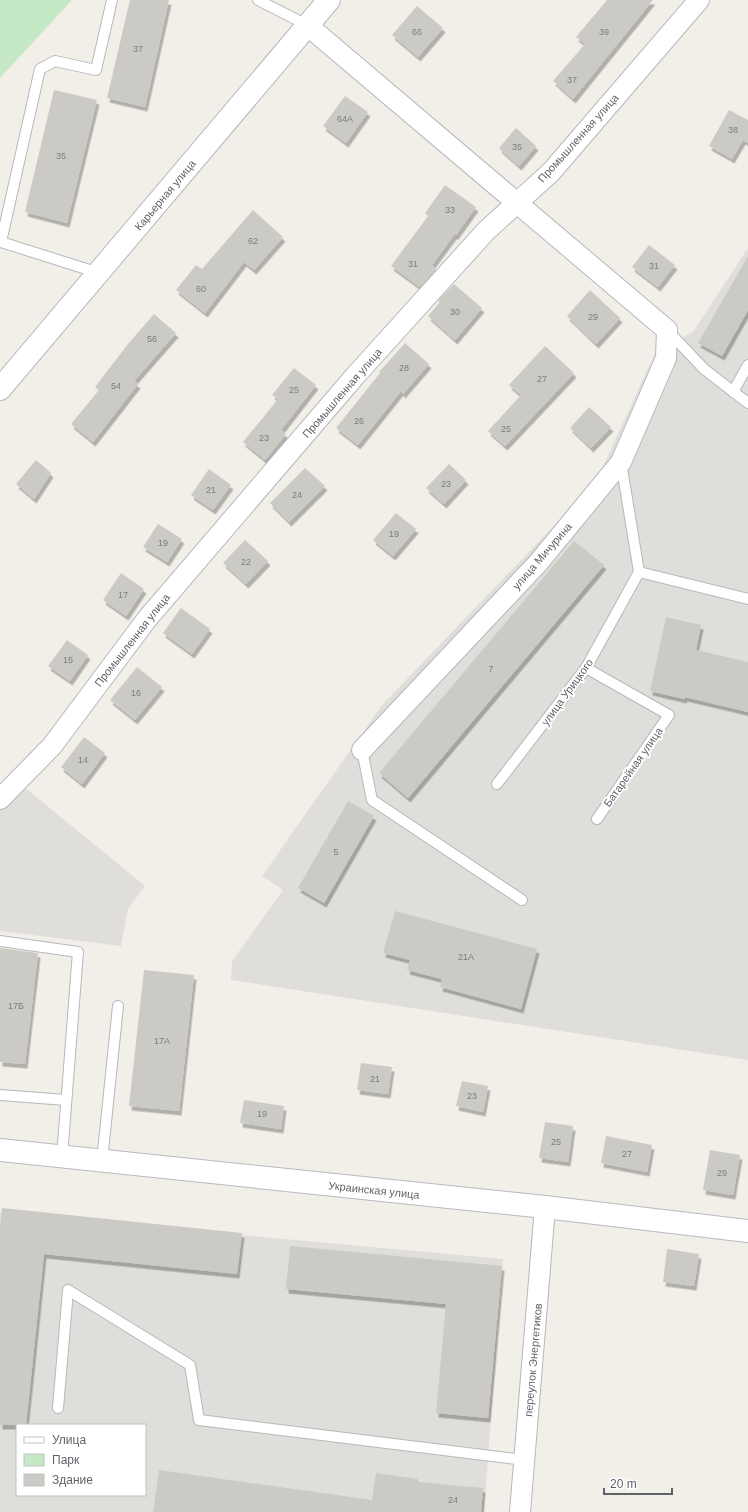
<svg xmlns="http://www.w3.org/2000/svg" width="748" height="1512" viewBox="0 0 748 1512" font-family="Arial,sans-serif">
  <defs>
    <filter id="shadow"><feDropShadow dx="2.5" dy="4.5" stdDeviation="0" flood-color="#0004"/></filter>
  </defs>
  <rect width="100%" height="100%" fill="#f1efe8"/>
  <g fill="#e0deda" fill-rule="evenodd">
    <polygon points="748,248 748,1060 231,980 232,961 283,890 262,876 382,705 596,482 655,353 693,332"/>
    <polygon points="12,777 145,886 128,909 121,946 0,931 0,789"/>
    <path d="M 0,1213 L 503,1259 L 484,1512 L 0,1512 ZM 17,1425 L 145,1425 L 145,1495 L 17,1495 Z"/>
  </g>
  <polygon fill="#c5e8c5" points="0,0 72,0 0,78"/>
  <g fill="#cccac5" filter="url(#shadow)">
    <polygon points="130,0 169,0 145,107 107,98"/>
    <polygon points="607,0 653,0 573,99 553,81 585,44 576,37"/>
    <polygon points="417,6 443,28 418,57 392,35"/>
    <polygon points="54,90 97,100 67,223 25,212"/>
    <polygon points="345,96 368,112 346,143 323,126"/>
    <polygon points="729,110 748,120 748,143 743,140 732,159 709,146"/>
    <polygon points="516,128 536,146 519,166 499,148"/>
    <polygon points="445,185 476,207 456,235 454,235 432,265 436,269 420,287 391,266 428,216 425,213"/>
    <polygon points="253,210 283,237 254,270 244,262 205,313 176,290 196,265 202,269"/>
    <polygon points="649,245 675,265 658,287 632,267"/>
    <polygon points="748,256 748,310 722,356 698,343"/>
    <polygon points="454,284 482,308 455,340 428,316 440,302 438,301"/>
    <polygon points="590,290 620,318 596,344 567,316"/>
    <polygon points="154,314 176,333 134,381 138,384 93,442 71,424 99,390 95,387 128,344"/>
    <polygon points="405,343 429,364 403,394 401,391 358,445 336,428 380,373 379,372"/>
    <polygon points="545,346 574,373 505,446 488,431 521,395 509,385"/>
    <polygon points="294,368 316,385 281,430 286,434 265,460 243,442 278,399 272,395"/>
    <polygon points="589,407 611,427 591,448 570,428"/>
    <polygon points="36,460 51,473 34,499 16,484"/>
    <polygon points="449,464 466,480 444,504 426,488"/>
    <polygon points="305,468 325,486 289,522 270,503"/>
    <polygon points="209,469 231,485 213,510 191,495"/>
    <polygon points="396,513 416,529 393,556 373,540"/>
    <polygon points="158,524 182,539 167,562 143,547"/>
    <polygon points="245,540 268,561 246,584 223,563"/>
    <polygon points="574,541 604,565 408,798 379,773"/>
    <polygon points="121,573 144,589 126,616 103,600"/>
    <polygon points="181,608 210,629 192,654 163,633"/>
    <polygon points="666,617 701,625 696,650 748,662 748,712 685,697 684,699 650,691"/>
    <polygon points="67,640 88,655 70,681 48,666"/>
    <polygon points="137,667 162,687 135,720 110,700"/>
    <polygon points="84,737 105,753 82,784 61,767"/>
    <polygon points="348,801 374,816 324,903 298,888"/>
    <polygon points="395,911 537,949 521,1009 440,987 442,979 407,970 410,960 383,953"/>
    <polygon points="0,948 38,953 25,1064 0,1062"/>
    <polygon points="144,970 194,975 179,1111 129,1106"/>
    <polygon points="361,1063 392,1067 388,1094 357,1090"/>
    <polygon points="462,1081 488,1086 483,1112 456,1106"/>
    <polygon points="244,1100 284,1106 281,1129 240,1123"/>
    <polygon points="545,1122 573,1126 568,1162 539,1158"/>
    <polygon points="606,1136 652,1145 647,1172 601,1163"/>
    <polygon points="710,1150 740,1155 733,1195 703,1190"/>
    <polygon points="2,1208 242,1233 237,1274 44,1254 26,1425 0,1425 0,1227"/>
    <polygon points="290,1246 502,1266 488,1418 436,1413 446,1304 286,1289"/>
    <polygon points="667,1249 699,1254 694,1286 663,1282"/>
    <polygon points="159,1470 372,1500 376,1473 418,1479 418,1482 483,1488 481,1512 153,1512"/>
  </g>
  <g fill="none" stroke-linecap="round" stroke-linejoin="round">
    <defs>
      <g id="service">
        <polyline points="258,0 307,25"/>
        <polyline points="99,273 1,242 40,69 55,61 96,70 112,0"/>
        <polyline points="668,331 704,369 748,403"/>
        <polyline points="733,392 748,365"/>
        <polyline points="621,462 639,572"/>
        <polyline points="639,572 748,599"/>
        <polyline points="586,668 669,715 597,819"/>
        <polyline points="362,750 372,800 522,900"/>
        <polyline points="497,784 586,668 639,572"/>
        <polyline points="0,941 78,952 62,1157"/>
        <polyline points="0,1095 66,1100"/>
        <polyline points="102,1161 118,1006"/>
        <polyline points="58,1408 68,1290 190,1365 199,1420 524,1460"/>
      </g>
      <g id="minor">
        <polyline points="307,25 667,330 666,358 621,462 538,563 362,750"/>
        <polyline points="0,799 52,746 147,619 355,376 486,231 551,172 699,0"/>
        <polyline points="520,1512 545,1207"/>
      </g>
      <polyline id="tertiary" points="0,389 329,0"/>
      <polyline id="secondary" points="0,1150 545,1207 748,1231"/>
    </defs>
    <use href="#service" stroke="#b5b8bc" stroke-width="12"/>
    <use href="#minor" stroke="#b5b8bc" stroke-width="22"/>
    <use href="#tertiary" stroke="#b5b8bc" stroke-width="24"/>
    <use href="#secondary" stroke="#b6babf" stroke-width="24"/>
    <use href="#service" stroke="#fff" stroke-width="10"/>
    <use href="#minor" stroke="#fff" stroke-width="20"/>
    <use href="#tertiary" stroke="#fff" stroke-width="22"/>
    <use href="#secondary" stroke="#fff" stroke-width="22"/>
  </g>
  <g text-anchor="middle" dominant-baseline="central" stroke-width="4" stroke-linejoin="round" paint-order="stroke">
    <g font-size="9" fill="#7a7d7f">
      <text x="417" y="32">66</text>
      <text x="604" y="32">39</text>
      <text x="138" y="49">37</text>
      <text x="572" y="80">37</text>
      <text x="345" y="119">64А</text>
      <text x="733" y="130">38</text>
      <text x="517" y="147">35</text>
      <text x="61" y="156">35</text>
      <text x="450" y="210">33</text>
      <text x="253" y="241">62</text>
      <text x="413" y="264">31</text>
      <text x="654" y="266">31</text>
      <text x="201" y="289">60</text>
      <text x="455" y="312">30</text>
      <text x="593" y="317">29</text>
      <text x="152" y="339">56</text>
      <text x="404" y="368">28</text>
      <text x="542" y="379">27</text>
      <text x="116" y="386">54</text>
      <text x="294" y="390">25</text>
      <text x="359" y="421">26</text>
      <text x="506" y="429">25</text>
      <text x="264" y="438">23</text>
      <text x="446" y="484">23</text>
      <text x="211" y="490">21</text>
      <text x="297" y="495">24</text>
      <text x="394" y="534">19</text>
      <text x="163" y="543">19</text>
      <text x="246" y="562">22</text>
      <text x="123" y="595">17</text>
      <text x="68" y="660">15</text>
      <text x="491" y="669">7</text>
      <text x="136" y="693">16</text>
      <text x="83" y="760">14</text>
      <text x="336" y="852">5</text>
      <text x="466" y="957">21А</text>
      <text x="16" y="1006">17Б</text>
      <text x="162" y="1041">17А</text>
      <text x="375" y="1079">21</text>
      <text x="472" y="1096">23</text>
      <text x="262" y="1114">19</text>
      <text x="556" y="1142">25</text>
      <text x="627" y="1154">27</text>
      <text x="722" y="1173">29</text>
      <text x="453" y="1500">24</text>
    </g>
    <g font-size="11" fill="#5f6368" stroke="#fff">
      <text transform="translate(578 138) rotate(-48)">Промышленная улица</text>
      <text transform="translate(165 195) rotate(-50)">Карьерная улица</text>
      <text transform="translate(342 393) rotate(-49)">Промышленная улица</text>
      <text transform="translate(542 556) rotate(-49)">улица Мичурина</text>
      <text transform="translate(132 640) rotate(-52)">Промышленная улица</text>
      <text transform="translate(567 692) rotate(-54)">улица Урицкого</text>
      <text transform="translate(633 767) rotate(-55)">Батарейная улица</text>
      <text transform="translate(374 1190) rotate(6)">Украинская улица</text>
      <text transform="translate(533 1360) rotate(-85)">переулок Энергетиков</text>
    </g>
  </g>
  <rect x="16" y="1424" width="130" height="72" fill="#ffffff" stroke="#bfc1c3"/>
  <rect x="24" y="1437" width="20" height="6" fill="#ffffff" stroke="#bfc1c3"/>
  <text x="52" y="1444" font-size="12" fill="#5f6368">Улица</text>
  <rect x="24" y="1454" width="20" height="12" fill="#c5e8c5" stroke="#bfc1c3"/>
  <text x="52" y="1464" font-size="12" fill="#5f6368">Парк</text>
  <rect x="24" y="1474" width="20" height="12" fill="#cccac5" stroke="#bfc1c3"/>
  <text x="52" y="1484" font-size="12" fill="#5f6368">Здание</text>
  <path d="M604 1488v6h68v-6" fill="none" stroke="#5f6368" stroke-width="2"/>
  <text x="610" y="1488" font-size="12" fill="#5f6368" stroke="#ffffff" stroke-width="3" paint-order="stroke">20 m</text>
</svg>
